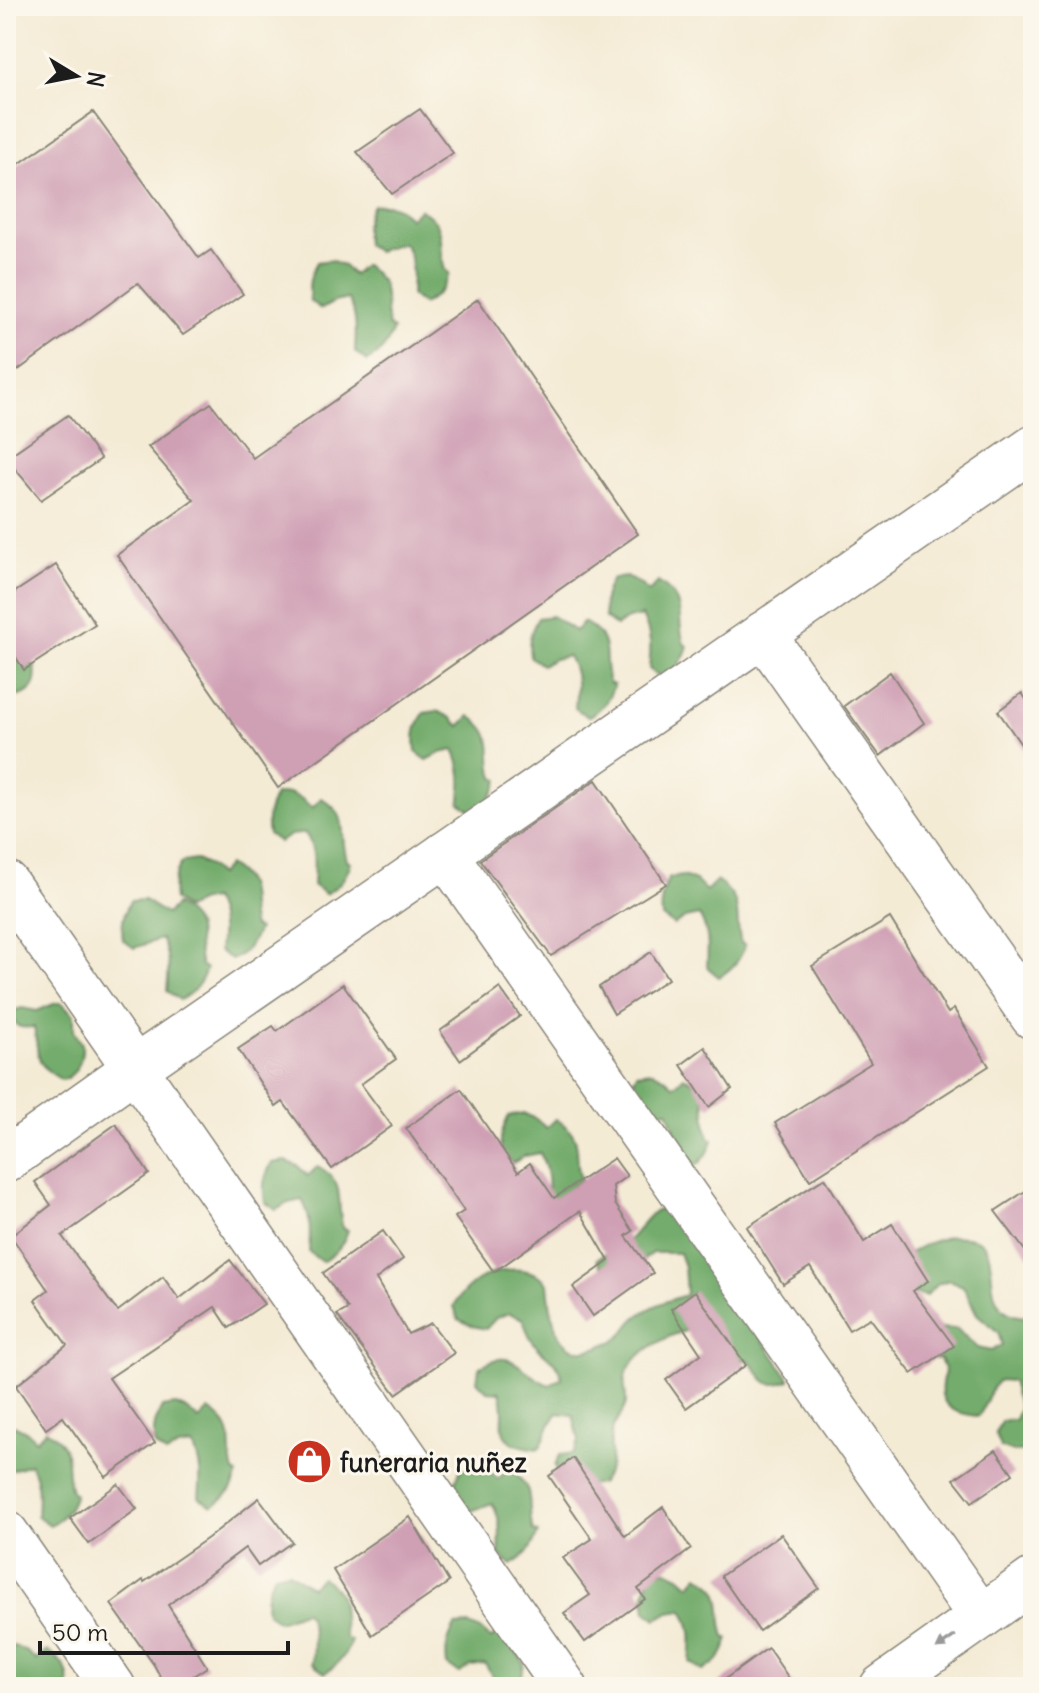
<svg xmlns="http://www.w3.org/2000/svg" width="1039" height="1693" viewBox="0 0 1039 1693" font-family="Delius,sans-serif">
  <rect width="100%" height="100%" fill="#fbf7ec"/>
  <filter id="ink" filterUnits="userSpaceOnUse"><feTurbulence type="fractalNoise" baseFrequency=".0125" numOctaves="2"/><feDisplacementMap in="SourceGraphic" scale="16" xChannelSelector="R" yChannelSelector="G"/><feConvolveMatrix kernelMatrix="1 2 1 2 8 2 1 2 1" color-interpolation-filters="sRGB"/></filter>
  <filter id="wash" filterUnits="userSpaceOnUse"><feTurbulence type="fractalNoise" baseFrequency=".006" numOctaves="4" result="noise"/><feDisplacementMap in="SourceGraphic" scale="32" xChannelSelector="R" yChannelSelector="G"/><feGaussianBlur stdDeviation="1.8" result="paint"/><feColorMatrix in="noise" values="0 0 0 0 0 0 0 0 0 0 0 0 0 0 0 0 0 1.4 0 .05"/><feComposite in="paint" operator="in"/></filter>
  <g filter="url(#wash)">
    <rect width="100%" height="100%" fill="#f4ebd5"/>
    <g fill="#73ac6c" stroke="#486444" stroke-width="2">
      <path d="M 387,204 L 400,209 L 410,218 L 420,209 C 451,228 436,241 445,270 L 449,273 C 444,289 437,296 423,304 L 411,295 C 412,275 414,260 404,243 L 390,246 L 377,252 L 366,244 C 364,229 365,219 373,205 Z"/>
      <path d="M 331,260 L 344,266 L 353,275 L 364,265 C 395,285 380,298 389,327 L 393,329 C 388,345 382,352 367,361 L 355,352 C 356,332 358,317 348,299 L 334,302 L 321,309 L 310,301 C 308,286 309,276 317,262 Z"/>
      <path d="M 626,577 L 639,583 L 649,592 L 658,582 C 689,602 675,615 684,644 L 688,646 C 683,662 677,669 662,678 L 649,669 C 651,649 652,635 642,616 L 628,619 L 616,626 L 605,618 C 602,602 604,593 612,579 Z"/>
      <path d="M 552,616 L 575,631 L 584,622 C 615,640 601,654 609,683 L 614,685 C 608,701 602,709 588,717 L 575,708 C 577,688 578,673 568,656 L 554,659 L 542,665 L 530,657 C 528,641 530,632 538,618 Z"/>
      <path d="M 6,654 L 24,659 L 35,667 C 39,688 27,699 6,696 Z"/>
      <path d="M 437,711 L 450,717 L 460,726 L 470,716 C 500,736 486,749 494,778 L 499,780 C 494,796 488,803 473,812 L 460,803 C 462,783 463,768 454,750 L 440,753 L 427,760 L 416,752 C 414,736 415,727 424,713 Z"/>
      <path d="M 289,793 L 302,799 L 312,808 L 322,798 C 352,818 338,831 347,860 L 351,862 C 346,878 340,886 325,894 L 313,885 C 314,865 316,850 305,833 L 291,835 L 279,842 L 268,834 C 265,818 268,809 275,795 Z"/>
      <path d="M 196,860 L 209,866 L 219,875 L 228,865 C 259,885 245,898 253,927 L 258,929 C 252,944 246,952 232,960 L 219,951 C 221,932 222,917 212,899 L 198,902 L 186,909 L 174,900 C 172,885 174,875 182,862 Z"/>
      <path d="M 683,876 L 696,881 L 706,891 L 716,881 C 746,900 733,914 741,943 L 745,945 C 740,961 733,968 719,977 L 707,967 C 708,948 710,933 699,915 L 685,918 L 674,925 L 662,917 C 660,901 662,892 669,878 Z"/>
      <path d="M 144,900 L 166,914 L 176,905 C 208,924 193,937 201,966 L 206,969 C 201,984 194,992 180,1000 L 167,991 C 169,971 170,957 161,939 L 134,948 L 123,940 C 121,925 123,915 130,901 Z"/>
      <path d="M 56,1003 L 62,1003 L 74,1015 L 74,1031 L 82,1044 C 83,1059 77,1075 62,1080 C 32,1063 40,1056 34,1027 C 23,1028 15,1029 12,1017 L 15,1010 L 22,1008 L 37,1011 Z"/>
      <path d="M 652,1071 L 664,1077 L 674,1086 L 684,1076 C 715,1096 700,1109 709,1137 L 713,1140 C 708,1156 702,1163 687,1171 L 675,1163 L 677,1135 L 668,1110 L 653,1113 L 631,1085 L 637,1073 Z"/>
      <path d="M 523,1113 L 536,1119 L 546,1128 L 556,1119 C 587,1138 572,1152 581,1180 L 547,1205 C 548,1186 549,1171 540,1153 L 525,1156 L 513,1163 L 502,1154 C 499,1139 502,1129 509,1116 Z"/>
      <path d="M 286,1161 L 298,1166 L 308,1176 L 318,1166 C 349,1185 334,1199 343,1228 L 348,1230 C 343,1246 336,1253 322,1262 L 309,1252 C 310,1233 312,1218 302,1200 L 288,1203 L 276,1210 L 265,1202 C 262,1186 264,1177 272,1163 Z"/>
      <path d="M 662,1208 L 689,1215 L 708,1255 L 705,1269 L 713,1267 L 790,1380 C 763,1391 764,1378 749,1360 L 734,1359 L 694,1329 C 671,1333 632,1352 625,1377 C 623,1385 627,1395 626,1403 C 624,1413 615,1421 612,1431 C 607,1455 619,1459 600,1484 L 573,1485 L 561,1480 L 555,1466 L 560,1455 L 574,1453 L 579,1440 L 573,1415 L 558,1413 C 548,1424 547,1436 539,1449 C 484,1443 511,1423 500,1392 L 487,1391 L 477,1381 L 479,1368 C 515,1343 521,1376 550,1385 L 562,1378 C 557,1359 550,1361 538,1348 C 530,1340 526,1329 523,1319 L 509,1313 L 496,1318 L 486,1329 L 472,1326 L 458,1319 L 454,1306 C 470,1274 520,1255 548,1283 C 550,1310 555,1364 598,1347 C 605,1344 614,1342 620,1337 C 626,1331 630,1323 636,1318 C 650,1306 669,1300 686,1295 L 684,1267 L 679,1253 L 652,1253 L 630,1271 L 604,1271 L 597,1259 C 606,1252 616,1249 625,1243 C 640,1231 643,1216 662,1208 Z"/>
      <path d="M 950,1236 C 959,1237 974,1236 981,1242 C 1004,1260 973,1319 1033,1317 L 1033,1451 L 1013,1452 L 1000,1447 L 995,1434 L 1001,1421 L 1015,1420 L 1019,1408 L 1012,1381 L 999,1380 C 988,1391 987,1403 979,1416 C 950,1414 934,1403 945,1372 L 940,1359 L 926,1358 L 931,1328 L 957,1329 L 978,1348 L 991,1351 L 1002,1345 L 998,1332 L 977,1314 L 963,1286 L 949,1280 L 936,1285 L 926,1296 L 912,1293 L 900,1261 C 915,1247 930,1242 950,1236 Z"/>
      <path d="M 176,1405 L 189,1411 L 199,1420 L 209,1410 C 241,1431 225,1442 234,1472 L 238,1474 C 233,1490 227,1497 212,1506 L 199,1497 C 201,1477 202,1463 192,1445 L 178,1447 L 166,1454 L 155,1446 C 152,1430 155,1421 162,1407 Z"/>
      <path d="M 14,1425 L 26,1431 L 36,1440 L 46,1430 C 77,1450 62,1462 71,1491 L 75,1494 C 70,1509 64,1517 50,1525 L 37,1516 C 38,1497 40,1482 30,1464 L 6,1472 L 6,1426 Z"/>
      <path d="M 476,1464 L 488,1469 L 498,1479 L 508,1469 C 539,1489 525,1501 533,1531 L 538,1533 C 532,1549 526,1556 511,1565 L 499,1555 C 500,1536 502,1521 492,1503 L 466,1513 L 452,1490 L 462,1466 Z"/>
      <path d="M 667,1570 L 680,1576 L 690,1585 L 699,1575 C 730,1594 716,1608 725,1637 L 729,1639 C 724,1655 718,1663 703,1671 L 690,1662 C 692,1642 694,1628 683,1610 L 669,1612 L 657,1619 L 646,1611 C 643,1595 645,1586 653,1572 Z"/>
      <path d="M 289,1572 L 311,1587 L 321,1577 C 352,1596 338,1610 346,1639 L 351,1641 C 345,1657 339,1664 325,1673 L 312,1664 C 313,1644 315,1629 305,1611 L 279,1621 L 267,1613 C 265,1597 267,1587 275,1574 Z"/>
      <path d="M 469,1625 L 481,1630 L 491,1639 L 501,1629 L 524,1663 L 522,1677 L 525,1687 L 494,1687 L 492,1676 L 485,1664 L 471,1666 L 459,1673 L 447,1665 C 445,1650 447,1640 455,1626 Z"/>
      <path d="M 14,1646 L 27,1652 L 36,1660 L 47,1651 C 62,1660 69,1669 69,1687 L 32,1687 L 30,1685 L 6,1687 L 6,1647 Z"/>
    </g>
    <g id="blocks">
      <g fill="#cf9fb4">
        <polygon points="420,109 453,153 392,194 357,152"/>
        <polygon points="93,112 199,258 211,250 243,294 183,335 138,283 6,379 6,173"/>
        <polygon points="478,299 638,534 278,788 117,555 194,500 148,447 211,403 253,458"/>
        <polygon points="68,415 101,459 41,500 6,458"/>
        <polygon points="56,565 95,624 24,670 6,642 6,598"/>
        <polygon points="890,672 924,723 880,756 844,706"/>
        <polygon points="1022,693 1033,710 1033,762 998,711"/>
        <polygon points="596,780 666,884 551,956 480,860"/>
        <polygon points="890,918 948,1013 954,1009 989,1066 810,1180 775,1123 871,1063 812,966"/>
        <polygon points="651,952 668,979 614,1014 599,987"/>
        <polygon points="343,984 396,1059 361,1084 392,1126 332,1169 283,1102 276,1107 238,1049 273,1026 277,1031"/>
        <polygon points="500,988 520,1016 460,1060 440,1031"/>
        <polygon points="705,1047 732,1089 709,1107 681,1065"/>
        <polygon points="461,1089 518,1172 530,1163 554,1198 614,1158 627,1176 613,1186 615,1204 633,1231 626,1236 653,1273 593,1316 573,1287 609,1261 580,1211 494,1272 455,1217 464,1211 406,1128"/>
        <polygon points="116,1124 149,1174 62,1236 114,1307 118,1311 163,1277 179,1299 230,1260 264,1304 229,1328 215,1307 109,1378 155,1443 106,1477 63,1417 46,1429 16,1386 67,1345 35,1300 48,1290 11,1236 51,1205 35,1182"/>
        <polygon points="825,1178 864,1242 892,1224 928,1281 913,1291 954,1346 912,1374 870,1318 849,1330 810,1267 783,1284 747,1227"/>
        <polygon points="1033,1186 1033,1261 995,1211"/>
        <polygon points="383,1231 403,1259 376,1279 408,1334 431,1323 454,1353 396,1394 337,1315 348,1309 323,1273"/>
        <polygon points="695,1291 746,1365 686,1408 666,1380 701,1354 671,1309"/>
        <polygon points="996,1450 1013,1474 972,1502 954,1479"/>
        <polygon points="573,1458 625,1536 663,1507 691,1549 638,1589 645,1599 585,1642 564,1613 590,1595 563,1558 592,1539 549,1476"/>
        <polygon points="118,1484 137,1509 89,1544 70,1518"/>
        <polygon points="259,1498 292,1542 258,1566 245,1548 168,1605 207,1667 176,1687 166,1687 154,1665 111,1604 143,1580 144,1582 208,1538"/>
        <polygon points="410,1517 449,1582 372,1635 333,1570"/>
        <polygon points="781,1534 819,1588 759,1631 721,1576"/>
        <polygon points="768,1648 795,1687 714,1687"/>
      </g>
    </g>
  </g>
  <g filter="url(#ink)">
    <use href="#blocks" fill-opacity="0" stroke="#888478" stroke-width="2"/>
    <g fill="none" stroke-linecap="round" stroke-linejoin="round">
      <defs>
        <g id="minor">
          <polyline points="763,634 1033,1017"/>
          <polyline points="445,854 981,1617"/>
          <polyline points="6,883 565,1687"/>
          <polyline points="6,1160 134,1069 1033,448"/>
          <polyline points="6,1533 113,1687"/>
          <polyline points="882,1687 1033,1580"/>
        </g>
      </defs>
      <use href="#minor" stroke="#888478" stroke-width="47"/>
      <use href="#minor" stroke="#fff" stroke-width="44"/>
    </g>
    <defs><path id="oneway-solid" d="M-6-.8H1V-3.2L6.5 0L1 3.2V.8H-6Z" transform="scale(2)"/></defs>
    <use fill="#999" href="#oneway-solid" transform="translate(946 1642) rotate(145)"/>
  </g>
  <defs>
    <symbol id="shop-disc" viewBox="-11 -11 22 22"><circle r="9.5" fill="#c8321e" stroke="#fbf7ec"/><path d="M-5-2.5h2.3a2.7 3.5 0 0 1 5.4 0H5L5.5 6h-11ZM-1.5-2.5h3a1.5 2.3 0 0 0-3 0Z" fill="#fff"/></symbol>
  </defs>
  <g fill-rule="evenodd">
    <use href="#shop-disc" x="284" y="1436" width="51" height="51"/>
  </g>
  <g text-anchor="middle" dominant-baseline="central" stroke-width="6" stroke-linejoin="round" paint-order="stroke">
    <g font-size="26" font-weight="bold" fill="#1c1c1c" stroke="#fbf7ec" text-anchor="start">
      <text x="340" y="1462">funeraria nuñez</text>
    </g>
  </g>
  <rect width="1039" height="1693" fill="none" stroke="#fbf7ec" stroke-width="32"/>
  <g transform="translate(76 76) rotate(100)" stroke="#fbf7ec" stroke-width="6" paint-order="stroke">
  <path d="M0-6L14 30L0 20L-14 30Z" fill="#1c1c1c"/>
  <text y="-12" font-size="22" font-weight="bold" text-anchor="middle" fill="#1c1c1c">N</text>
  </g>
  <path d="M40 1641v12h248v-12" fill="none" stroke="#1c1c1c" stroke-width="4"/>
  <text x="52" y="1641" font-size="24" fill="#1c1c1c" stroke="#fbf7ec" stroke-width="6" paint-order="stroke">50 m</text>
</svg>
